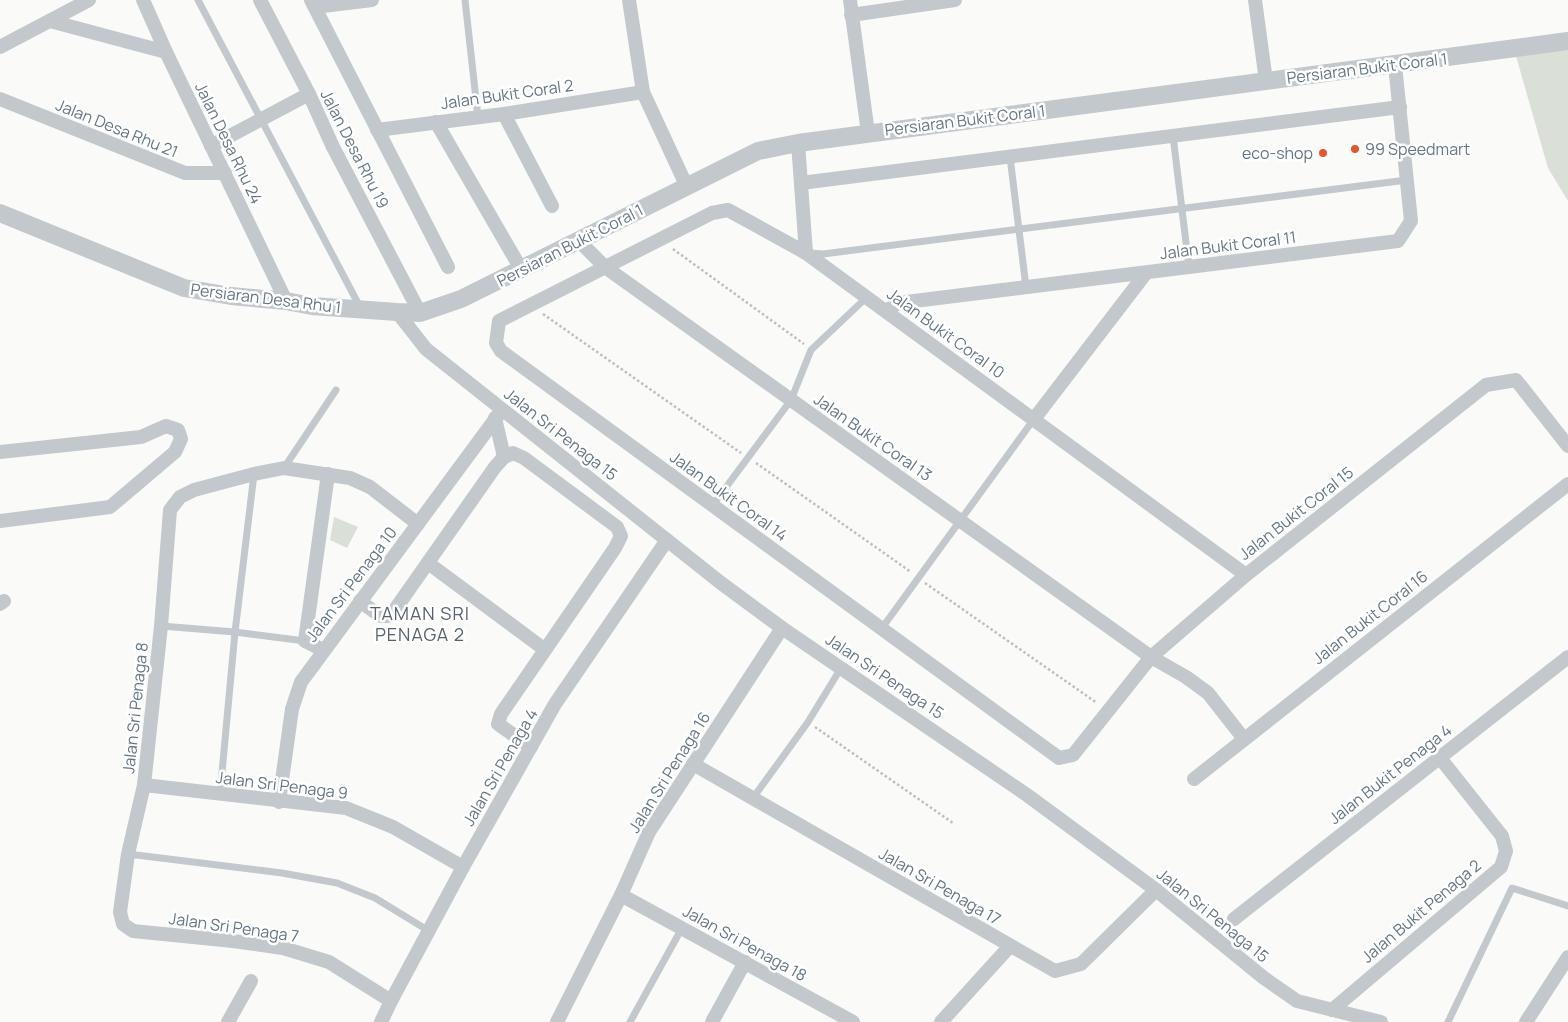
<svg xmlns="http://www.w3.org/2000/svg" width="1568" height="1022" viewBox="0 0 1568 1022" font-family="Manrope,sans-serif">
  <rect width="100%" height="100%" fill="#fafaf8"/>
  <g fill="#dadfd7">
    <polygon points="1568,49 1568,201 1548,168 1516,56"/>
    <polygon points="334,517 358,527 347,548 330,540"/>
  </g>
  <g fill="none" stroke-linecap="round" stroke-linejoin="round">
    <g stroke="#bbbfc2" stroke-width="2.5" stroke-dasharray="2.5 2.5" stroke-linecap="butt">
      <polyline points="673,249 804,344"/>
      <polyline points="543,314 741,453"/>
      <polyline points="756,463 911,572"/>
      <polyline points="925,583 1097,703"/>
      <polyline points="815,727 953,823"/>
    </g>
    <g stroke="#c3c8cc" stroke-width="7">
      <polyline points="198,0 360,307"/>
      <polyline points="465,0 478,117"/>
      <polyline points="1173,136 1189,267"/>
      <polyline points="1010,157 1026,287"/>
      <polyline points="809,253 823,254 1407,180"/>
      <polyline points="284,468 336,390"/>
      <polyline points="712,506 791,400 811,350 867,297"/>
      <polyline points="161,626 235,632 305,641"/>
      <polyline points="882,628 1034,419"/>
      <polyline points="220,794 235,632 254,474"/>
      <polyline points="753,798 808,722 841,668"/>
      <polyline points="128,854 282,873 337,883 375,898 429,931"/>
      <polyline points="630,1022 682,928"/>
      <polyline points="1448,1022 1512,888 1568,906"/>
    </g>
    <g stroke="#c3c8cc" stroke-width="14">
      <polyline points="143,0 166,52 286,301"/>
      <polyline points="260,0 309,94 333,147 420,313"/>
      <polyline points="311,0 448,267"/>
      <polyline points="629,0 643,92 687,187"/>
      <polyline points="850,0 868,133"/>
      <polyline points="1255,0 1266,81"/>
      <polyline points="315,7 372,0"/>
      <polyline points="851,15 955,0"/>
      <polyline points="50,21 166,52"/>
      <polyline points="0,47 89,0"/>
      <polyline points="0,99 185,173 225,173"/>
      <polyline points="504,114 552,206"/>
      <polyline points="436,122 521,269"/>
      <polyline points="377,130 504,114 643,92"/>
      <polyline points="798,143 806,253"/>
      <polyline points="211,146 309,94"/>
      <polyline points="801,183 1400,107"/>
      <polyline points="579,241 605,267 1151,657 1186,677 1208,693 1244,739"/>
      <polyline points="886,311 898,303 1398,241 1411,221 1395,65"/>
      <polyline points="397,312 426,349 721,583 782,628 1027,795 1156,890 1264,978 1297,1001 1381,1022"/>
      <polyline points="495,418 504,457"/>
      <polyline points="1034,419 1146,273"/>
      <polyline points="0,452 141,437 166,426 178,430 181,439 175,452 110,507 0,521"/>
      <polyline points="428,563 544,649"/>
      <polyline points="1246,575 806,253 728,210 712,213 499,321 496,343 501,351 1059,758 1073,755 1151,657 1246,575 1486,385 1516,380 1568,446"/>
      <polyline points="360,601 380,616 389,616 396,608 495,467 504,457 513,453 524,458 617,527 621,536 615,548 501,714 498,724 531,747"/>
      <polyline points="0,604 4,601"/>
      <polyline points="323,650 305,641 328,474"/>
      <polyline points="693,764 1055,971 1081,964 1156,890"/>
      <polyline points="1194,779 1568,484"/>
      <polyline points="144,785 346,808 393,827 463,867"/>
      <polyline points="279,802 292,709 301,682 502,410"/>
      <polyline points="621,895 853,1022"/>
      <polyline points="1234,919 1568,657"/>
      <polyline points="391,1001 329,962 283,948 233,941 133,931 123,924 120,912 128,854 144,785 161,626 170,510 180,497 194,490 254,474 284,468 350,478 370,487 418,524"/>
      <polyline points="1332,1010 1501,867 1506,851 1502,836 1440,758"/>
      <polyline points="228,1022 251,981"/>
      <polyline points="381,1022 391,1001 463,867 555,704 667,540"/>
      <polyline points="557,1022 621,895 649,832 782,628"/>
      <polyline points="712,1022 745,962"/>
      <polyline points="941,1022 1010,946"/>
      <polyline points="1526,1022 1568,957"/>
    </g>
    <polyline stroke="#c3c8cc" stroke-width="18" points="0,213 184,288 231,296 286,301 312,306 397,312 420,313 461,299 758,151 798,143 1568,41"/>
  </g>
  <g fill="#e4572e" stroke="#fff" stroke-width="2">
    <circle cx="1355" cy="149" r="5"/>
    <circle cx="1323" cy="153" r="5"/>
  </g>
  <g text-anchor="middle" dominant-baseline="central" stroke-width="5" stroke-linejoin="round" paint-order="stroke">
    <g font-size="16" fill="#657683" stroke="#fff">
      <text transform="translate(1367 68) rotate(-7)">Persiaran Bukit Coral 1</text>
      <text transform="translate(507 94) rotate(-8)">Jalan Bukit Coral 2</text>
      <text transform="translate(965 120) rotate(-7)">Persiaran Bukit Coral 1</text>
      <text transform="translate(117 128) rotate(22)">Jalan Desa Rhu 21</text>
      <text transform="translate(229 143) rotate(64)">Jalan Desa Rhu 24</text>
      <text transform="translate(355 149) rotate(63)">Jalan Desa Rhu 19</text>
      <text transform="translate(570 245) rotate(-27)">Persiaran Bukit Coral 1</text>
      <text transform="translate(1228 245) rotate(-7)">Jalan Bukit Coral 11</text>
      <text transform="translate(266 298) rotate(7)">Persiaran Desa Rhu 1</text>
      <text transform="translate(946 333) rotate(36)">Jalan Bukit Coral 10</text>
      <text transform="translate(561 434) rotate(38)">Jalan Sri Penaga 15</text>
      <text transform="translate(873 437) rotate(35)">Jalan Bukit Coral 13</text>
      <text transform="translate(729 496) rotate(36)">Jalan Bukit Coral 14</text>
      <text transform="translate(1296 513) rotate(-38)">Jalan Bukit Coral 15</text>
      <text transform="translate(351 584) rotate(-53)">Jalan Sri Penaga 10</text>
      <text transform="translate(1370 617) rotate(-38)">Jalan Bukit Coral 16</text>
      <text transform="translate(885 676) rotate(34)">Jalan Sri Penaga 15</text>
      <text transform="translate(135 708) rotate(-84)">Jalan Sri Penaga 8</text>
      <text transform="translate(500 767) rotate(-60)">Jalan Sri Penaga 4</text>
      <text transform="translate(669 772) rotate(-58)">Jalan Sri Penaga 16</text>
      <text transform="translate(1390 774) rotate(-38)">Jalan Bukit Penaga 4</text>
      <text transform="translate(282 785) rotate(7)">Jalan Sri Penaga 9</text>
      <text transform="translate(940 886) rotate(30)">Jalan Sri Penaga 17</text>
      <text transform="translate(1421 911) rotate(-40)">Jalan Bukit Penaga 2</text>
      <text transform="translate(1213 915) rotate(39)">Jalan Sri Penaga 15</text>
      <text transform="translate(234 927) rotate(8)">Jalan Sri Penaga 7</text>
      <text transform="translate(745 943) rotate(29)">Jalan Sri Penaga 18</text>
    </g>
    <g font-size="16" fill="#657683" stroke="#fff" text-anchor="start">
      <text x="1365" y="149">99 Speedmart</text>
      <text x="1313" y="153" text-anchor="end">eco-shop</text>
    </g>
    <g font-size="18" letter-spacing="1" fill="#57646e" stroke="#fff">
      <text x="420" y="613">TAMAN SRI<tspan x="420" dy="21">PENAGA 2</tspan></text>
    </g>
  </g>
</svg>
